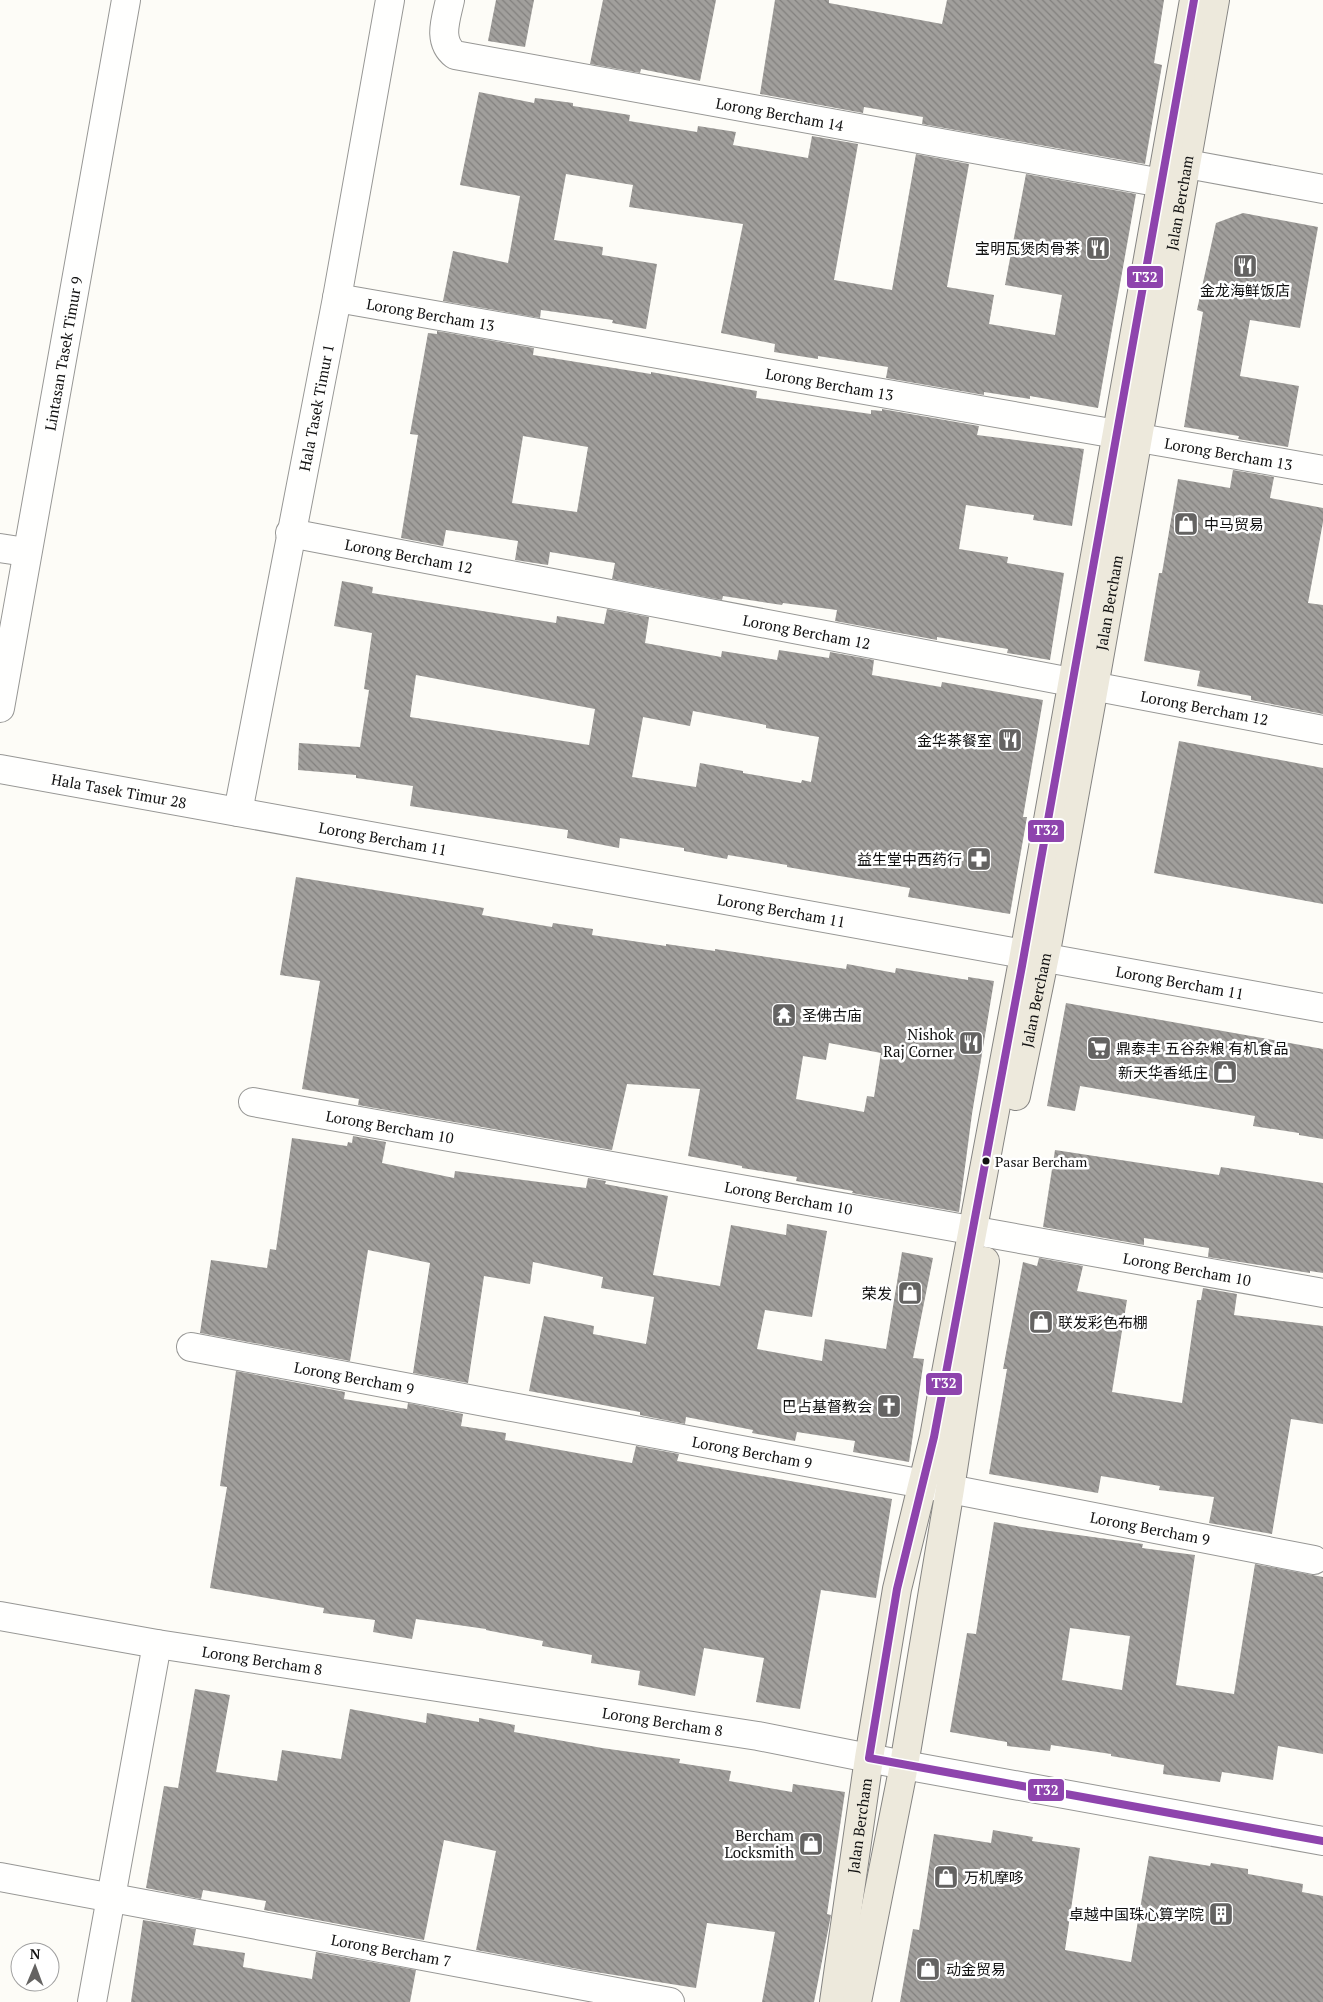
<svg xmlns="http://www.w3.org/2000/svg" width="1323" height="2002" viewBox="0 0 1323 2002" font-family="'PT Serif','Noto Sans SC',serif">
  <defs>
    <pattern id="building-back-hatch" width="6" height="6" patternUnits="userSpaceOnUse" patternTransform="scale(1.25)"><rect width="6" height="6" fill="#a19f9c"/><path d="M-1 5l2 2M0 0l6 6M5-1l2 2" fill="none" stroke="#82807e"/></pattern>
  </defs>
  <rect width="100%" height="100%" fill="#fdfcf7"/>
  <g fill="url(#building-back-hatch)" fill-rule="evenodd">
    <polygon points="496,0 534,0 525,47 488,41"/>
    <polygon points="603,0 716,0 700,81 641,69 640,73 590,64"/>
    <polygon points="775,0 829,0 829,3 942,24 947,0 1164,0 1154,63 1162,65 1145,164 922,124 923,117 864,107 863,113 760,94"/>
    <polygon points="479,92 534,103 535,98 573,103 573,106 630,115 629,121 697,132 698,126 736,132 733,145 808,158 812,136 858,144 834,280 892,290 916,154 969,164 947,287 994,295 989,324 1055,335 1062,295 1005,285 1026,174 1136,194 1098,408 1030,396 1030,399 984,392 984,395 886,378 888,367 818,356 818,359 774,352 775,344 721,333 743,224 629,207 633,185 566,174 554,240 603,247 602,255 657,264 646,329 612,323 613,320 541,310 540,318 443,301 453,251 508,263 520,196 460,185"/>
    <polygon points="1243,213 1318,227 1300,328 1250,320 1240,376 1299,386 1288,447 1238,439 1239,436 1184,427 1203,312 1197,310 1216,223"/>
    <path d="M 437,331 L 534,348 L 533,355 L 651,374 L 651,372 L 757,391 L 756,398 L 871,414 L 871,410 L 882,411 L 882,409 L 979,426 L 977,435 L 1084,449 L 1072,526 L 1033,520 L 1034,515 L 966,505 L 959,549 L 1008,557 L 1007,563 L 1064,573 L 1050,660 L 1007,653 L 1008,649 L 937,637 L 937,640 L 835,621 L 837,610 L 783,603 L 782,605 L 723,596 L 722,600 L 612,579 L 615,563 L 550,552 L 548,565 L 515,560 L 518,541 L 446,530 L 443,546 L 401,538 L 418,435 L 410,434 L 428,333 L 437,334 ZM 523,436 L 588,447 L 577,512 L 512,503 Z"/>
    <polygon points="1233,470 1274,477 1270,498 1323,508 1323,522 1308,603 1323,605 1323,714 1251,700 1251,696 1197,686 1200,671 1144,661 1159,573 1162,573 1178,479 1230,488"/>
    <path d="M 342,581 L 373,587 L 372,593 L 556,623 L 557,616 L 604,624 L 607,609 L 649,617 L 645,643 L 721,657 L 722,651 L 777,660 L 779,650 L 829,658 L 830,652 L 874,660 L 872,675 L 941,687 L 942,682 L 1043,700 L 1023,817 L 1027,817 L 1010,914 L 908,897 L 910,888 L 787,867 L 787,865 L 728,855 L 727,859 L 684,851 L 684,848 L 620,838 L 619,848 L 567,838 L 568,830 L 410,806 L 413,786 L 356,778 L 356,775 L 298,770 L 299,743 L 360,747 L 369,690 L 364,689 L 372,633 L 334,626 ZM 416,675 L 595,709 L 589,745 L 410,717 ZM 693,711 L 766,725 L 766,728 L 819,737 L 811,782 L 802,780 L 801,783 L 743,773 L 743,771 L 700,763 L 696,787 L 632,777 L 643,717 L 690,726 Z"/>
    <polygon points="1179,741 1323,768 1323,904 1154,873"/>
    <path d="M 296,877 L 484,908 L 482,915 L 552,927 L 553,923 L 593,929 L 592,935 L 666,946 L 666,944 L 715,951 L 715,949 L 846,969 L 847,964 L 895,973 L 896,968 L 968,980 L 968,977 L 994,981 L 972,1114 L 959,1212 L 852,1193 L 853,1191 L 796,1181 L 797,1177 L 742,1168 L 742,1166 L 688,1156 L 700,1089 L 627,1084 L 612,1150 L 358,1105 L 359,1099 L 302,1089 L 320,981 L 280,975 ZM 829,1043 L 881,1053 L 874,1097 L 867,1096 L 864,1112 L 796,1099 L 803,1056 L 826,1060 Z"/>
    <polygon points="1066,1003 1323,1049 1323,1139 1299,1135 1299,1133 1253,1126 1255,1116 1080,1086 1075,1111 1047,1106"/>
    <polygon points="353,1136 386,1142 382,1163 454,1178 455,1171 586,1188 588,1178 606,1181 605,1184 668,1196 653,1275 720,1286 731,1225 786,1235 787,1224 827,1231 812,1317 765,1310 757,1349 822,1361 825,1339 886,1349 902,1252 933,1258 913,1358 924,1359 909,1462 853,1452 855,1441 797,1432 795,1441 752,1433 753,1430 686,1417 685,1424 640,1415 640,1412 529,1391 544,1316 594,1326 593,1334 646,1344 654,1297 601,1288 603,1277 533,1262 530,1284 484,1276 468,1383 413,1373 430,1263 368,1250 350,1361 200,1333 211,1260 267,1268 270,1249 276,1250 292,1138 347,1146 348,1142 352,1143"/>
    <polygon points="1055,1150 1219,1175 1221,1167 1323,1183 1323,1273 1310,1271 1310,1273 1208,1257 1209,1248 1144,1238 1144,1245 1043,1227"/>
    <polygon points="1039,1258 1083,1266 1077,1291 1127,1300 1112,1392 1182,1403 1197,1300 1201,1300 1203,1288 1237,1294 1234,1315 1323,1326 1323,1424 1291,1419 1272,1534 1209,1523 1214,1497 1159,1490 1160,1486 1101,1476 1098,1493 989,1474 1007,1369 1003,1369 1023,1262 1037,1266"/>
    <polygon points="236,1371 345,1392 344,1399 407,1409 408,1403 463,1414 461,1426 506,1433 505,1440 632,1463 636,1446 679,1454 677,1461 892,1499 876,1598 821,1590 800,1709 756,1702 764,1658 704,1648 695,1696 638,1685 640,1671 591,1663 592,1655 542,1646 543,1641 486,1630 486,1629 416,1619 412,1639 373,1632 375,1620 323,1613 324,1608 210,1588 227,1487 220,1486"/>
    <path d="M 994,1522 L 1028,1528 L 1143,1544 L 1142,1548 L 1195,1555 L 1176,1685 L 1234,1694 L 1255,1564 L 1323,1577 L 1323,1754 L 1278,1746 L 1273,1780 L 1222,1772 L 1220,1782 L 1163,1774 L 1164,1765 L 1111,1756 L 1111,1754 L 1051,1745 L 1050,1751 L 1007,1746 L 1007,1742 L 950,1732 L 967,1633 L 976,1634 ZM 1070,1628 L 1130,1636 L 1122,1690 L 1062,1680 Z"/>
    <polygon points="195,1689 230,1695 216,1772 277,1781 282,1750 341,1759 350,1709 426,1723 427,1713 479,1722 479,1718 515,1725 514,1732 602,1748 680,1759 679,1763 731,1771 729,1781 792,1792 793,1784 845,1792 827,1914 831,1915 814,2002 762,2002 775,1932 707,1923 696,1988 583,1970 476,1950 496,1851 444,1840 424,1940 264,1910 266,1901 203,1890 201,1899 146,1888 164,1786 178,1788"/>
    <polygon points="993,1830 1033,1837 1032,1841 1080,1848 1065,1950 1131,1962 1149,1856 1210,1866 1211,1863 1248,1869 1248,1874 1303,1884 1302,1892 1323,1896 1323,2002 900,2002 913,1929 919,1930 934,1834 991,1843"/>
    <polygon points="143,1920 196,1929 193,1945 245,1953 243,1967 312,1979 316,1952 416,1970 410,2002 131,2002"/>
  </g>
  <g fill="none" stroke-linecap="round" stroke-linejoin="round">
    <defs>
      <g id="minor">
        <path id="s1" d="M 450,0 C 446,19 437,41 455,55 L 1162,183 L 1170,187 L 1175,200"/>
        <polyline points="1172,147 1178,162 1187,164 1323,189"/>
        <path id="s2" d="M 337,298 L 1323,470"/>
        <path id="s3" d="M 290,533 L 1323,730"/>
        <polyline points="0,548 26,552"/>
        <path id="s4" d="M 0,708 L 126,0"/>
        <path id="s5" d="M 0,769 L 1323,1008"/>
        <path id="s6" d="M 238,812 L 337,298 L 390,0"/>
        <path id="s7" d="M 253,1102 L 1323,1293"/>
        <path id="s8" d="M 191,1347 L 950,1489 L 1314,1560"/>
        <path id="s9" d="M 0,1616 L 157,1644 L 758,1736 L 904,1765 L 1323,1841"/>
        <path id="s10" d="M 0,1877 L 670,2002"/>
        <polyline points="92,2002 157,1644"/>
      </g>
      <g id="major">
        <path id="s11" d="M 1016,1096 L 1047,946 L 1094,687 L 1215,0"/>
        <path id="s12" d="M 834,2002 L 869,1758 L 897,1589 L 934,1437 L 1022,966 L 1194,0"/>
        <polyline points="857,2002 904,1765 950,1489 985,1261"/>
      </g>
    </defs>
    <use href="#minor" stroke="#979795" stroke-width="30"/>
    <use href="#major" stroke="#858482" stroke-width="30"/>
    <use href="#minor" stroke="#fffffe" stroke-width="28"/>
    <use href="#major" stroke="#ede9dc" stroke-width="28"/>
    <defs>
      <polyline id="bus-1" points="1194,0 1022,966 934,1437 897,1589 869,1758 1323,1841"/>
    </defs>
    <use href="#bus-1" stroke="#fff" stroke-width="11"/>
    <use href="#bus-1" stroke="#8e44ad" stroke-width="8"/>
  </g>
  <defs>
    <symbol id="restaurant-square" viewBox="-11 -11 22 22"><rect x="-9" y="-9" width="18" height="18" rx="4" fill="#646362" stroke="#fff"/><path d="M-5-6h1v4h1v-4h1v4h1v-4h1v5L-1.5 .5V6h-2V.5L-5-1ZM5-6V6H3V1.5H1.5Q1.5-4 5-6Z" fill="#fff"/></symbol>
    <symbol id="shop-square" viewBox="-11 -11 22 22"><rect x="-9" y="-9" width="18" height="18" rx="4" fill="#646362" stroke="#fff"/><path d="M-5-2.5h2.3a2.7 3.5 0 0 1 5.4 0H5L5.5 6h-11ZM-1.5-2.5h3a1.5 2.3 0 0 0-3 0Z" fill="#fff"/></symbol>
    <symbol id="pharmacy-square" viewBox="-11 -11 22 22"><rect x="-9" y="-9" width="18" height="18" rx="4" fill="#646362" stroke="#fff"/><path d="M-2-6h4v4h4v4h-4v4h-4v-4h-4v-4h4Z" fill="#fff"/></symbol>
    <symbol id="temple-square" viewBox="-11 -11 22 22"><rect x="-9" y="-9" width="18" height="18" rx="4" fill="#646362" stroke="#fff"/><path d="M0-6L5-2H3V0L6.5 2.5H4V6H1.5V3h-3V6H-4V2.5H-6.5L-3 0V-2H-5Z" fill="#fff"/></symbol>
    <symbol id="supermarket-square" viewBox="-11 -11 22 22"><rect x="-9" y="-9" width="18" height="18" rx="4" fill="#646362" stroke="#fff"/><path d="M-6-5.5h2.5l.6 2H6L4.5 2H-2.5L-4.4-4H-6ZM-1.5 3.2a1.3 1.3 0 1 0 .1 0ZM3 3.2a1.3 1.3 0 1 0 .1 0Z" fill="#fff"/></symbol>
    <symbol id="church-square" viewBox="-11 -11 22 22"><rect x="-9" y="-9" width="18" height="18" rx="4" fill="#646362" stroke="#fff"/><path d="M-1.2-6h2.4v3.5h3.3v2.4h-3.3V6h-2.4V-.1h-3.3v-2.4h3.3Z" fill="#fff"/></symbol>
    <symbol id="building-square" viewBox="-11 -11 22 22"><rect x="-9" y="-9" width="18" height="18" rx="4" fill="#646362" stroke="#fff"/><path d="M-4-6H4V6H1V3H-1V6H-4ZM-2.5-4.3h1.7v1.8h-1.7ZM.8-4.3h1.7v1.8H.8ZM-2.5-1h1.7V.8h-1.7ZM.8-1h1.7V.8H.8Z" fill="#fff"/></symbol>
  </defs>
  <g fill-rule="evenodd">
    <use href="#restaurant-square" x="1084" y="234" width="28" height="28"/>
    <use href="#restaurant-square" x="1231" y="252" width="28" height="28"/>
    <use href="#shop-square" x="1172" y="510" width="28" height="28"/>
    <use href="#restaurant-square" x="996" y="726" width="28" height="28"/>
    <use href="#pharmacy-square" x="965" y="845" width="28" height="28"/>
    <use href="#temple-square" x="770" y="1001" width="28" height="28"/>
    <use href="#restaurant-square" x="957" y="1029" width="28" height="28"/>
    <use href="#supermarket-square" x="1085" y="1034" width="28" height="28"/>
    <use href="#shop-square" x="1211" y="1058" width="28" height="28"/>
    <use href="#shop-square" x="896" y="1279" width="28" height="28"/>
    <use href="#shop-square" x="1027" y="1308" width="28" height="28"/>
    <use href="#church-square" x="875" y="1392" width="28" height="28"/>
    <use href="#shop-square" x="797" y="1830" width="28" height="28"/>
    <use href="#shop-square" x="932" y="1863" width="28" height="28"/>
    <use href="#building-square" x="1207" y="1900" width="28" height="28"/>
    <use href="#shop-square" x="914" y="1955" width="28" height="28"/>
  </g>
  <circle fill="#111" stroke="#fff" stroke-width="2" cx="986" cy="1161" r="4.5"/>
  <g text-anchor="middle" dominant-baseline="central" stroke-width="5" stroke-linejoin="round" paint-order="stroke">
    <g font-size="14" fill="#111" stroke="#fff" text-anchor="start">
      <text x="995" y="1161">Pasar Bercham</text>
    </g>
    <g font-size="15" fill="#111" stroke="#fff">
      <text stroke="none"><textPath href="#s1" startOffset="389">Lorong Bercham 14</textPath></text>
      <text stroke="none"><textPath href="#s11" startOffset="908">Jalan Bercham</textPath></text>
      <text stroke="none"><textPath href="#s2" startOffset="95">Lorong Bercham 13</textPath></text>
      <text stroke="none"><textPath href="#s4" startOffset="360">Lintasan Tasek Timur 9</textPath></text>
      <text stroke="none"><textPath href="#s2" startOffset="500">Lorong Bercham 13</textPath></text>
      <text stroke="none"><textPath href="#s6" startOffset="412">Hala Tasek Timur 1</textPath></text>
      <text stroke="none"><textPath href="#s2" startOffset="905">Lorong Bercham 13</textPath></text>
      <text stroke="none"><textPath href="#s3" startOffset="121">Lorong Bercham 12</textPath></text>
      <text stroke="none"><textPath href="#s11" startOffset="502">Jalan Bercham</textPath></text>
      <text stroke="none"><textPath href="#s3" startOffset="526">Lorong Bercham 12</textPath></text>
      <text stroke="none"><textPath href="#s3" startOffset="931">Lorong Bercham 12</textPath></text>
      <text stroke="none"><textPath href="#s5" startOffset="121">Hala Tasek Timur 28</textPath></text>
      <text stroke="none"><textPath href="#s5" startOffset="389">Lorong Bercham 11</textPath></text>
      <text stroke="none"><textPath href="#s5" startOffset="794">Lorong Bercham 11</textPath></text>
      <text stroke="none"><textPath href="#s5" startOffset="1199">Lorong Bercham 11</textPath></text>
      <text stroke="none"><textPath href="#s11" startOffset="98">Jalan Bercham</textPath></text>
      <text stroke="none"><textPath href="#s7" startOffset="139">Lorong Bercham 10</textPath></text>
      <text stroke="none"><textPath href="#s7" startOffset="544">Lorong Bercham 10</textPath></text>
      <text stroke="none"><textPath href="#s7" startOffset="949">Lorong Bercham 10</textPath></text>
      <text stroke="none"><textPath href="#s8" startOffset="166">Lorong Bercham 9</textPath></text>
      <text stroke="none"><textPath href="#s8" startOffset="571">Lorong Bercham 9</textPath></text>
      <text stroke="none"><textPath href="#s8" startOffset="976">Lorong Bercham 9</textPath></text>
      <text stroke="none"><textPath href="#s9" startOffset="266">Lorong Bercham 8</textPath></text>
      <text stroke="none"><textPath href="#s9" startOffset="671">Lorong Bercham 8</textPath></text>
      <text stroke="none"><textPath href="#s12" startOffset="178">Jalan Bercham</textPath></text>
      <text stroke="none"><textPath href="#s10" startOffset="398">Lorong Bercham 7</textPath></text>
    </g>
    <g font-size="15" fill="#111" stroke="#fff" text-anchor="end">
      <text x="1080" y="248">宝明瓦煲肉骨茶</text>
      <text x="1245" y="290" text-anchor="middle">金龙海鲜饭店</text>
      <text x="1204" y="524" text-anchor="start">中马贸易</text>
      <text x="992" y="740">金华茶餐室</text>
      <text x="962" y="859">益生堂中西药行</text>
      <text x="802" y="1015" text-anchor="start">圣佛古庙</text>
      <text x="954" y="1034">Nishok<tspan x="954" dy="17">Raj Corner</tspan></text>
      <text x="1116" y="1048" text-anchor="start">鼎泰丰 五谷杂粮 有机食品</text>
      <text x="1208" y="1072">新天华香纸庄</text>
      <text x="892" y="1293">荣发</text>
      <text x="1058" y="1322" text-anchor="start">联发彩色布棚</text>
      <text x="872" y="1406">巴占基督教会</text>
      <text x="794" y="1835">Bercham<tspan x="794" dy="17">Locksmith</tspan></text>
      <text x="964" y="1877" text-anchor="start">万机摩哆</text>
      <text x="1204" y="1914">卓越中国珠心算学院</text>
      <text x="946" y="1969" text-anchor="start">动金贸易</text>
    </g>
  </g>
  <g stroke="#fff" stroke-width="2">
    <rect x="1126" y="265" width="38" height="24" rx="5" fill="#8e44ad"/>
    <rect x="1027" y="819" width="38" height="24" rx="5" fill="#8e44ad"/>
    <rect x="925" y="1372" width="38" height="24" rx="5" fill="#8e44ad"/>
    <rect x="1027" y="1778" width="38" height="24" rx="5" fill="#8e44ad"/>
  </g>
  <g font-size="14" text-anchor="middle" font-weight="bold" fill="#fff">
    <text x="1145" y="282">T32</text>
    <text x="1046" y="835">T32</text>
    <text x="944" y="1388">T32</text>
    <text x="1046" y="1795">T32</text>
  </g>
  <g transform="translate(35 1967) rotate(1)"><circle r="24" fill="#ffffff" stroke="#a0a0a0"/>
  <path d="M0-4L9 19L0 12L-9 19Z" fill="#646362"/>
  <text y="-8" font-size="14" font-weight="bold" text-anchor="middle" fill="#111111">N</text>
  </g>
</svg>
